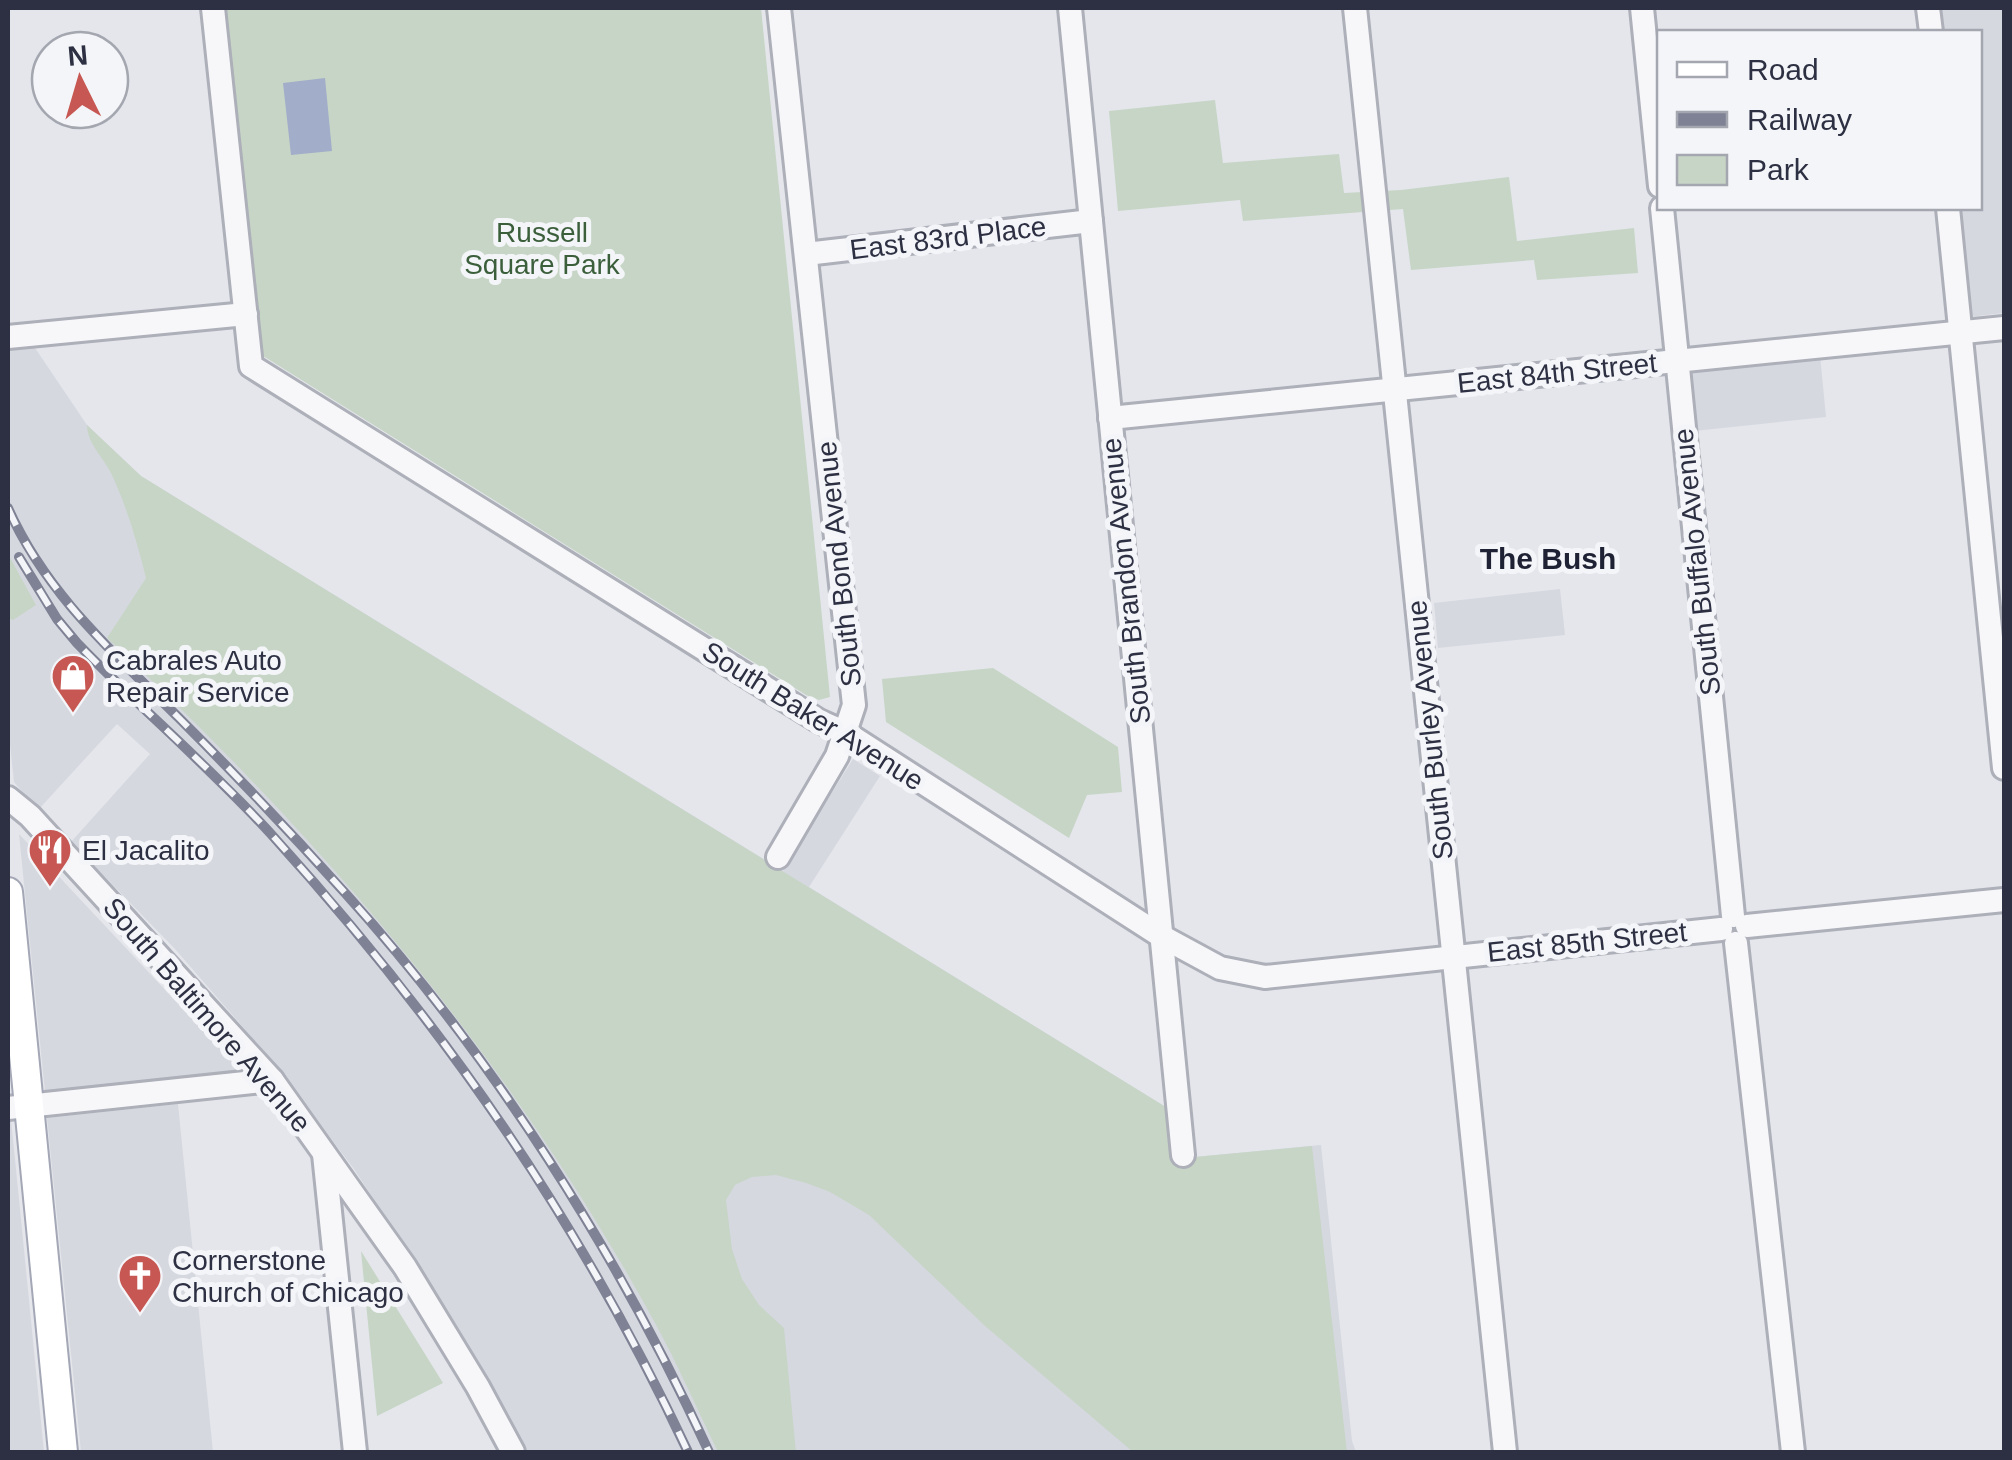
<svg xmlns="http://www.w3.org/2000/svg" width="2012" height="1460" viewBox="0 0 2012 1460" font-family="Helvetica,sans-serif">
  <rect width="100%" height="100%" fill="#e4e6eb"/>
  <g fill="#d6d8e0">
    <polygon points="1936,8 2004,8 2004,313 1968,317 1956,208 1980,208 1980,32 1939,32"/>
    <polygon points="33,345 87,425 141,476 783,871 853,759 880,776 809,887 1169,1109 1173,1159 1321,1145 1352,1441 1356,1452 528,1452 455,1323 354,1169 268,1056 175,949 71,842 150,754 117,724 38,810 14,782 8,725 8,348"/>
    <polygon points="1820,355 1826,417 1694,431 1688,370"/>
    <polygon points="1560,589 1565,635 1438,648 1434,603"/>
    <polygon points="19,834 242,1072 45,1092"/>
    <polygon points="178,1104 213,1452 81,1452 47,1118"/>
    <polygon points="11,1120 19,1199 44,1452 8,1452 8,1121"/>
  </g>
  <g fill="#c7d5c6">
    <polygon points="224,8 761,8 830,697 819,700 806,695 260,354"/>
    <polygon points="1215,100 1223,163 1339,154 1344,193 1401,190 1509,177 1517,241 1634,228 1638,273 1537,280 1534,260 1411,270 1403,209 1243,221 1240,200 1118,211 1109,111"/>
    <path d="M 87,425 L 141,476 L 1169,1109 L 1173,1159 L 1312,1146 L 1347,1452 L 1133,1452 L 985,1326 L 869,1215 L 830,1192 L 806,1183 L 776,1175 L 752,1177 L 735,1185 L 726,1200 L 732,1249 L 742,1279 L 759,1305 L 784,1328 L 796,1452 L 718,1452 C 697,1409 678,1365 655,1323 C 511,1059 325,842 107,638 L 146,578 C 137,542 127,507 111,473 C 103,457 87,443 87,425 Z"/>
    <polygon points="8,554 36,605 13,620 8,618"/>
    <polygon points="993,668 1118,747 1122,792 1087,795 1069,838 886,722 882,679"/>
    <polygon points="361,1251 443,1383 377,1416"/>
  </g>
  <polygon fill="#a2adc9" points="325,78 332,151 291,155 283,83"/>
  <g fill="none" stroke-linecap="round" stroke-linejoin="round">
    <defs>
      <g id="minor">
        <polyline points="213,8 251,366 819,721 846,733 1161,936 1220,968 1265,977 1721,929"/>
        <polyline points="1070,8 1183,1155"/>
        <polyline points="1355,8 1505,1452"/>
        <polyline points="1642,8 1660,186"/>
        <polyline points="1928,8 1931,32"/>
        <polyline points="1662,208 1733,916"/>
        <polyline points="1948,208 2004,768"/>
        <polyline points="806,254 1091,221"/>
        <polyline points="8,337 246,314"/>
        <polyline points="1110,418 2004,328"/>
        <polyline points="8,798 30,816 272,1080 405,1267 478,1387 513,1452"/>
        <polyline points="778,857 837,756 854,705 779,8"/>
        <polyline points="1747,926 2004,900"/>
        <polyline points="1736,943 1793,1452"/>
        <polyline points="8,1108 272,1080"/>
        <polyline points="324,1154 355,1452"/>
      </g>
      <polyline id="major" points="8,892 63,1452"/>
    </defs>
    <use href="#minor" stroke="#adafb9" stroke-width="28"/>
    <use href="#major" stroke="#a4a8b6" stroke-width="32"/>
    <use href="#minor" stroke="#f7f7fa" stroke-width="22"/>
    <use href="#major" stroke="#fff" stroke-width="28"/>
    <defs>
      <g id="rail">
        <path d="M 8,508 C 46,594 114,653 179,718 C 236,775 292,834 346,894 C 494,1058 617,1252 709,1452"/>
        <path d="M 19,557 L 57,619 L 77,643 C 140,708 210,767 271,834 C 445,1026 578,1218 688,1452"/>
      </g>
    </defs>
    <use href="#rail" stroke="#7e8294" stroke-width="10"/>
    <use href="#rail" stroke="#f4f5f8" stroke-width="6" stroke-dasharray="19" stroke-linecap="butt"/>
  </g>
  <defs>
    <symbol id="shop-pin" viewBox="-11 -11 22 30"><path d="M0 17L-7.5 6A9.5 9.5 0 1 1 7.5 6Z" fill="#c75752" stroke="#f4f5f8"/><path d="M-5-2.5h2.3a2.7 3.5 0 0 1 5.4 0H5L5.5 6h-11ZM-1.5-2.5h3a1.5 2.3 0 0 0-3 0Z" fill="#fff"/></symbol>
    <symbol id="restaurant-pin" viewBox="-11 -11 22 30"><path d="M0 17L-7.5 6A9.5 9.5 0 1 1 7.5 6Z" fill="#c75752" stroke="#f4f5f8"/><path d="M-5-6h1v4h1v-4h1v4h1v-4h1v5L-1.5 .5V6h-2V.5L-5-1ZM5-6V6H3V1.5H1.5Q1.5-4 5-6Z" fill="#fff"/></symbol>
    <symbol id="church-pin" viewBox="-11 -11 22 30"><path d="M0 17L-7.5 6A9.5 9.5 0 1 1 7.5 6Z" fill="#c75752" stroke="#f4f5f8"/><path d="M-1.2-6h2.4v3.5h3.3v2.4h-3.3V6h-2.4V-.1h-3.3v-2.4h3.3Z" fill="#fff"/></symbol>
  </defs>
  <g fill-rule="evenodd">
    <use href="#shop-pin" x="48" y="651" width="50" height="68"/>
    <use href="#restaurant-pin" x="25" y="825" width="50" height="68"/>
    <use href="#church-pin" x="115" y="1251" width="50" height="68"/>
  </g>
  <g text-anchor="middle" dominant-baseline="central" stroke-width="10" stroke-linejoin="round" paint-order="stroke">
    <g font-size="28" fill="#3b5e3b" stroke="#f4f5f8">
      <text x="542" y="232">Russell<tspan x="542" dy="32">Square Park</tspan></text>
    </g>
    <g font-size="28" fill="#2d3043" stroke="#f4f5f8">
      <text transform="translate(948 238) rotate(-7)">East 83rd Place</text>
      <text transform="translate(1557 373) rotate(-6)">East 84th Street</text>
      <text transform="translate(1697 562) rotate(-96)">South Buffalo Avenue</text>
      <text transform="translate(839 564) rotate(-96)">South Bond Avenue</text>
      <text transform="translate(1126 581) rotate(-96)">South Brandon Avenue</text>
      <text transform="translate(813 716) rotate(32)">South Baker Avenue</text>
      <text transform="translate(1430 730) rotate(-96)">South Burley Avenue</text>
      <text transform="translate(1587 942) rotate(-6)">East 85th Street</text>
      <text transform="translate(207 1015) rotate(49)">South Baltimore Avenue</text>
    </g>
    <g font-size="28" fill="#2d3043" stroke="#f4f5f8" text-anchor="start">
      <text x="106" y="660">Cabrales Auto<tspan x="106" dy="32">Repair Service</tspan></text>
      <text x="82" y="850">El Jacalito</text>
      <text x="172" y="1260">Cornerstone<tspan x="172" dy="32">Church of Chicago</tspan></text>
    </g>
    <g font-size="30" font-weight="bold" fill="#1f2234" stroke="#f4f5f8">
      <text x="1548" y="558">The Bush</text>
    </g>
  </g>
  <rect width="2012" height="1460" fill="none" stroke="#2d3043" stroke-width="20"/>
  <rect x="1657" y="30" width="325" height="180" fill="#f4f5f8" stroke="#a4a6b0" stroke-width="2.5"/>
  <rect x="1677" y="62" width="50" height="15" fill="#ffffff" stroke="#a4a6b0" stroke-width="2.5"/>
  <text x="1747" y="80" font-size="30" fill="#2d3043">Road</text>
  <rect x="1677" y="112" width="50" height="15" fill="#7e8294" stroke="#a4a6b0" stroke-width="2.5"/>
  <text x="1747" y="130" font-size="30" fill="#2d3043">Railway</text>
  <rect x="1677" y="155" width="50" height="30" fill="#c7d5c6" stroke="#a4a6b0" stroke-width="2.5"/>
  <text x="1747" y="180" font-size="30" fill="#2d3043">Park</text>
  <g transform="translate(80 80) rotate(355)"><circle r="48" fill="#f4f5f8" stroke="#a4a6b0" stroke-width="2.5"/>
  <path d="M0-8L18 38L0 25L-18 38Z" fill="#c75752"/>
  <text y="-15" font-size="28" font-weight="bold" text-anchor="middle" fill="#2d3043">N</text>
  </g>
</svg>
